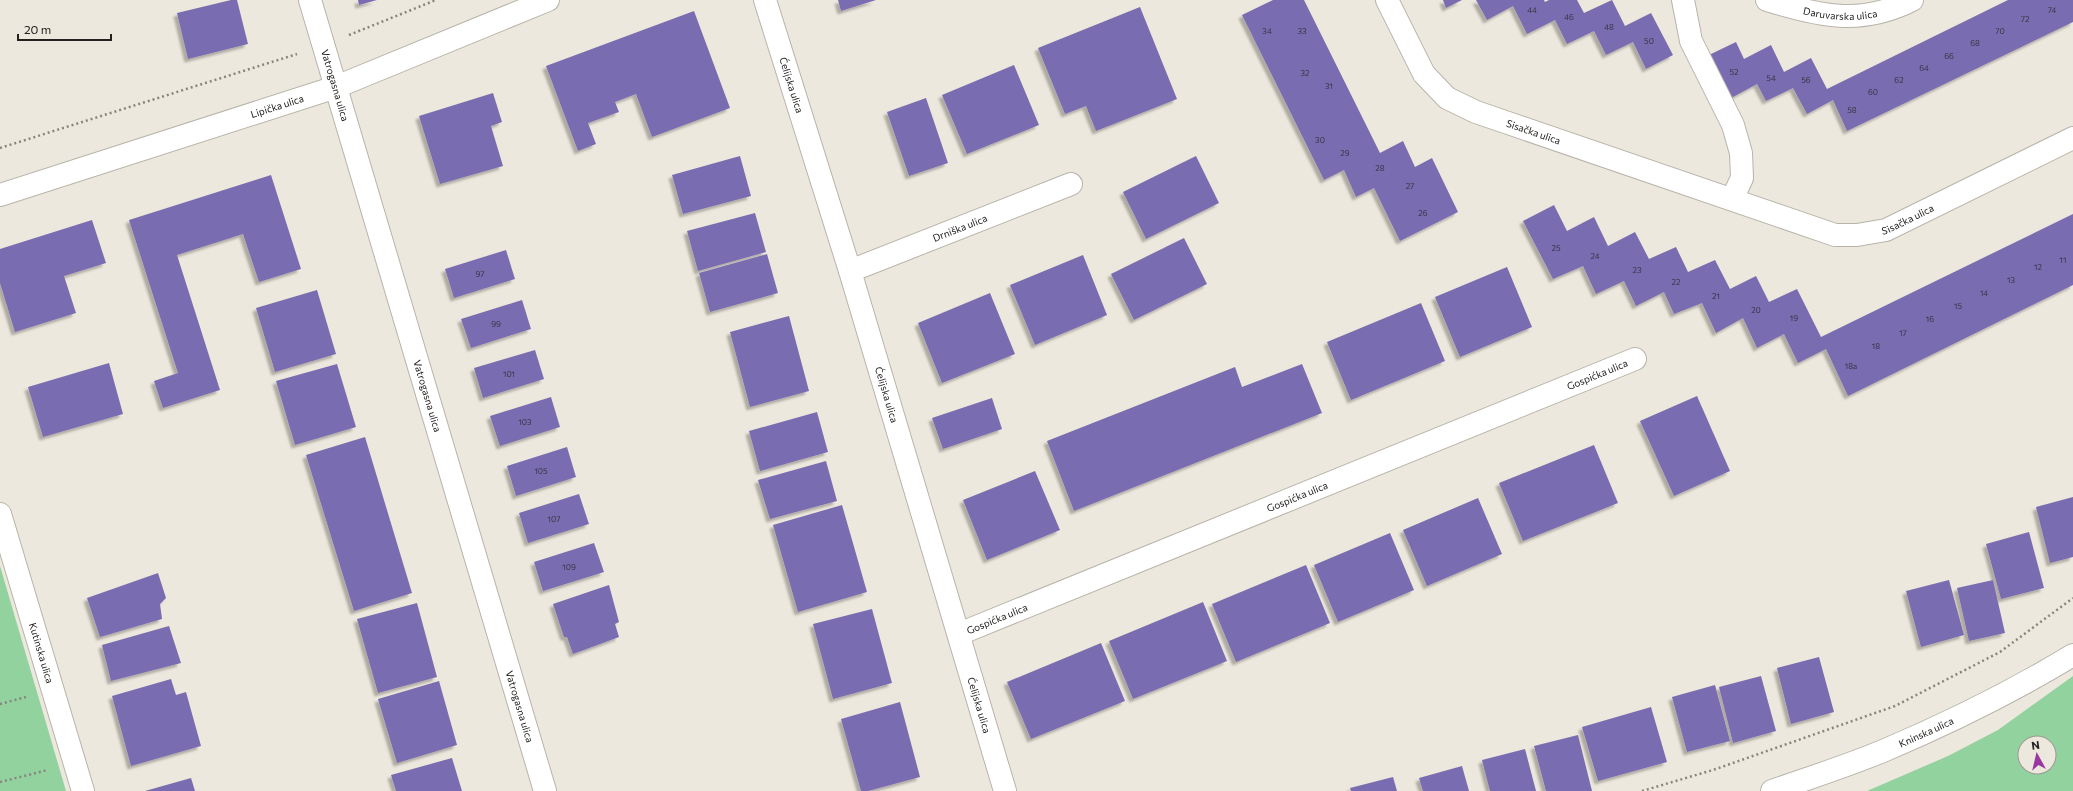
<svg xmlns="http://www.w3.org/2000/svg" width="2073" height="791" viewBox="0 0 2073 791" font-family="Commissioner,sans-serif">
  <defs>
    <filter id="shadow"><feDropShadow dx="-3.5" dy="3.5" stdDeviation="1" flood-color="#0004"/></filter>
  </defs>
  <rect width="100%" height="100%" fill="#ede8dd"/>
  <g fill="#91d29f" fill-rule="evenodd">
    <polygon points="0,566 66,791 0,791"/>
    <path d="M 2073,676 L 2073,791 L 1867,791 L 1948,756 L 1998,730 ZM 2025,743 L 2049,743 L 2049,767 L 2025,767 Z"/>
  </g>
  <g fill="#7a6cb0" filter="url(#shadow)">
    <polygon points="231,0 237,0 248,44 188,59 177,13"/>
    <polygon points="358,0 377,0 359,5"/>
    <polygon points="838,0 876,0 841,11"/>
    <polygon points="1273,0 1304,0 1380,153 1403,141 1415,167 1432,158 1458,212 1400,241 1374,188 1356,197 1344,170 1324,180 1242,15"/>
    <polygon points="1443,0 1462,0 1446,8"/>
    <polygon points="1476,0 1544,0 1545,2 1549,0 1577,0 1584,13 1612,0 1625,26 1651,13 1673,55 1646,69 1633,42 1606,55 1594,31 1567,44 1555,20 1527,34 1513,6 1487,20"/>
    <polygon points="2008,0 2073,0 2073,22 1847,131 1833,100 1807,114 1793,88 1766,101 1757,84 1731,98 1709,55 1736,42 1744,59 1771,45 1784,72 1811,58 1827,89"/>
    <polygon points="1140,7 1177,99 1096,131 1086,106 1065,114 1038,48"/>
    <polygon points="694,11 730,108 652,137 636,94 615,102 619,112 588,123 596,144 578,151 546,66"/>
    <polygon points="1014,65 1039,125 967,154 942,95"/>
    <polygon points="493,93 502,122 491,126 503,166 440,184 419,116"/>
    <polygon points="926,98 948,163 909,176 887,112"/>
    <polygon points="740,156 751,196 683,214 672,175"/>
    <polygon points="1196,156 1219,203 1146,239 1123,192"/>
    <polygon points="271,175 301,269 259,282 243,234 177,255 220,390 163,408 154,381 178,373 129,220"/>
    <polygon points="1554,205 1567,231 1594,217 1608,246 1635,232 1649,259 1676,247 1688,272 1715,260 1730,289 1756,276 1769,302 1797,289 1821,337 2073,214 2073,285 1848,396 1826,349 1798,363 1784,334 1757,348 1743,318 1716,333 1702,303 1674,314 1664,292 1636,306 1624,281 1596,294 1583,266 1553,279 1523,221"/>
    <polygon points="755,213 766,252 698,271 687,231"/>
    <polygon points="92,220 106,263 64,276 76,313 15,332 0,283 0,249"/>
    <polygon points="1184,238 1207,284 1134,320 1111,274"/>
    <polygon points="506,250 515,279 454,298 445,269"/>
    <polygon points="767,254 778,293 710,312 699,273"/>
    <polygon points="1083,255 1107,315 1035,345 1010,285"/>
    <polygon points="1507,267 1532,327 1460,357 1435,297"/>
    <polygon points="317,290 336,354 275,372 256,308"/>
    <polygon points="990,293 1015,354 942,383 918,323"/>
    <polygon points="522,300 531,329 471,348 461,319"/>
    <polygon points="1421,303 1445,361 1351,400 1327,342"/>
    <polygon points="789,316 809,391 750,407 730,332"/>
    <polygon points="535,350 544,379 483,398 474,368"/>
    <polygon points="109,363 123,414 43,437 28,387"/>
    <polygon points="337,364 356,427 295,445 276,381"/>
    <polygon points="1302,364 1322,413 1074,511 1047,441 1235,367 1242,387"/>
    <polygon points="1697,396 1730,471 1674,496 1640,421"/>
    <polygon points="551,397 560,427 500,446 490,416"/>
    <polygon points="992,398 1002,429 943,449 932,418"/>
    <polygon points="817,412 828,452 760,471 749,431"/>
    <polygon points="365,437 412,593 354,611 306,455"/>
    <polygon points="1594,445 1618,503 1523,541 1499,483"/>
    <polygon points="567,447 576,477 516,496 507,466"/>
    <polygon points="826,461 837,501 770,519 758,480"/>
    <polygon points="1035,471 1060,530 987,560 963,500"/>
    <polygon points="579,494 589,524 528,543 519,513"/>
    <polygon points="2073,497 2073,557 2050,563 2036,507"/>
    <polygon points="1478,498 1502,554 1427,586 1403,530"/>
    <polygon points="842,505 867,592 798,612 773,525"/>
    <polygon points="2029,532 2044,588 2001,599 1986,544"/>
    <polygon points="1390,533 1414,590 1338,622 1314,565"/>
    <polygon points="594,543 604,572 543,591 534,562"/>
    <polygon points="1306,565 1330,623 1236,662 1212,604"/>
    <polygon points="158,573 166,598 160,604 162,619 100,637 87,598"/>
    <polygon points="1949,580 1964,635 1921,647 1906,591"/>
    <polygon points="1993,580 2005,633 1969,641 1957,588"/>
    <polygon points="609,585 619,622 615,624 619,637 573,654 567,637 564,637 553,604"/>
    <polygon points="1203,602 1227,661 1133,699 1109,641"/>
    <polygon points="417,603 437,677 378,693 357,619"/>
    <polygon points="872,609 892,683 833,699 813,624"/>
    <polygon points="169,626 181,663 111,681 102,645"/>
    <polygon points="1101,643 1125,701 1031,739 1007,682"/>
    <polygon points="1819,657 1834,712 1791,724 1777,668"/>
    <polygon points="1761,676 1776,731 1733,743 1719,687"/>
    <polygon points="171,679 176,695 186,692 201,746 131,766 112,696"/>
    <polygon points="439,681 457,745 397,763 378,699"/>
    <polygon points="1715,685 1730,741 1687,752 1672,697"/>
    <polygon points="900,702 920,777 868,791 861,791 841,719"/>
    <polygon points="1651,707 1667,762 1598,781 1582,727"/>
    <polygon points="1578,735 1592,791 1546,791 1534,746"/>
    <polygon points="1525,749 1536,791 1490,791 1482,760"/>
    <polygon points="452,758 462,791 396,791 391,775"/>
    <polygon points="1462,766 1469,791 1423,791 1419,778"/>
    <polygon points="1393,777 1397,791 1351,791 1350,788"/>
    <polygon points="191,778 195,791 145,791"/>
  </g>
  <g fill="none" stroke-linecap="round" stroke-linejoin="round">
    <defs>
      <g id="minor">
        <path id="s1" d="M 310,0 L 545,791"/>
        <path id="s2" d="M 765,0 L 850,271 L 1005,791"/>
        <path id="s3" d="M 1387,0 L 1424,74 L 1447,98 L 1476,112 L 1835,235 L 1857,235 L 1886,230 L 2073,138"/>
        <polyline points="1683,0 1691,41 1733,125 1741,153 1742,178 1732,199"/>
        <path id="s4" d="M 1767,0 C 1819,16 1861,26 1912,0"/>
        <path id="s5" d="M 0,195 L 336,87 L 548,0"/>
        <path id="s6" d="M 850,271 L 1071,184"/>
        <path id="s7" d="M 0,514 L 83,791"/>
        <path id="s8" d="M 959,634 L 1635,359"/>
        <path id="s9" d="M 1772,791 C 1809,778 1847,766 1883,751 C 1949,723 2012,692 2073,655"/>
      </g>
    </defs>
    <use href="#minor" stroke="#b9b4aa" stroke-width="24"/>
    <g stroke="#88857e" stroke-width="2.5" stroke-dasharray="2 3" stroke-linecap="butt">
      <polyline points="349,35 436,0"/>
      <polyline points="0,148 297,54"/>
      <polyline points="0,704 26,697"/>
      <polyline points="0,782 48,770"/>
      <polyline points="1642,791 1713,770 1895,706 2000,652 2073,598"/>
    </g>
    <use href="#minor" stroke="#fff" stroke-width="22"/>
  </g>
  <g text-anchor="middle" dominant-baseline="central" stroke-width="4" stroke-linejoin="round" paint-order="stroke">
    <g font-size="8" fill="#393442">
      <text x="1532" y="10">44</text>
      <text x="2052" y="10">74</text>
      <text x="1569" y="17">46</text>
      <text x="2025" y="19">72</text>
      <text x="1609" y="27">48</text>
      <text x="1267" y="31">34</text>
      <text x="1302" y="31">33</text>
      <text x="2000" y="31">70</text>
      <text x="1649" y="41">50</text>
      <text x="1975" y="43">68</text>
      <text x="1949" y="56">66</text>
      <text x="1924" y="68">64</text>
      <text x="1734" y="72">52</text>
      <text x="1305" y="73">32</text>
      <text x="1771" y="78">54</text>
      <text x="1806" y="80">56</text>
      <text x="1899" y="80">62</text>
      <text x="1329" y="86">31</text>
      <text x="1873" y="92">60</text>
      <text x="1852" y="110">58</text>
      <text x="1320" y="140">30</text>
      <text x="1345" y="153">29</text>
      <text x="1380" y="168">28</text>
      <text x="1410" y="186">27</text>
      <text x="1423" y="213">26</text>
      <text x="1556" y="248">25</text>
      <text x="1595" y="256">24</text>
      <text x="2063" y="260">11</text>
      <text x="2038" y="267">12</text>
      <text x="1637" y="270">23</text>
      <text x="480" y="274">97</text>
      <text x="2011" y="280">13</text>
      <text x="1676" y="282">22</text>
      <text x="1984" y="293">14</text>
      <text x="1716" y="296">21</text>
      <text x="1958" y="306">15</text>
      <text x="1756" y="310">20</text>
      <text x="1794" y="318">19</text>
      <text x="1930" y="319">16</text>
      <text x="496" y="324">99</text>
      <text x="1903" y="333">17</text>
      <text x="1876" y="346">18</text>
      <text x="1851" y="366">18a</text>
      <text x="509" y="374">101</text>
      <text x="525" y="422">103</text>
      <text x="541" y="471">105</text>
      <text x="554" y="519">107</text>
      <text x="569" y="567">109</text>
    </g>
    <g font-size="10" fill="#23211e" stroke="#ede8dd">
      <text stroke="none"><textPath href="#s4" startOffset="75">Daruvarska ulica</textPath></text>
      <text stroke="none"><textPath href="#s1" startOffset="89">Vatrogasna ulica</textPath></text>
      <text stroke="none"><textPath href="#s2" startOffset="89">Ćelijska ulica</textPath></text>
      <text stroke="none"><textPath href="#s5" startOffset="291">Lipička ulica</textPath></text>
      <text stroke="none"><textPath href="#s3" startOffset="209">Sisačka ulica</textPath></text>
      <text stroke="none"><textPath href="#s3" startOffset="603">Sisačka ulica</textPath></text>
      <text stroke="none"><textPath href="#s6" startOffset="118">Drniška ulica</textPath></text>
      <text stroke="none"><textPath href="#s8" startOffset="689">Gospićka ulica</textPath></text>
      <text stroke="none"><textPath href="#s2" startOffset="413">Ćelijska ulica</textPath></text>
      <text stroke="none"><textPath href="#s1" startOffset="413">Vatrogasna ulica</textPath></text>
      <text stroke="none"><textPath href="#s8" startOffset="365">Gospićka ulica</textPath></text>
      <text stroke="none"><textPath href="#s8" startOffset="41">Gospićka ulica</textPath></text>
      <text stroke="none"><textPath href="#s7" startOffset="145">Kutinska ulica</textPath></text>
      <text stroke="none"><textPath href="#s2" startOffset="737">Ćelijska ulica</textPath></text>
      <text stroke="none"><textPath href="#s1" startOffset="737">Vatrogasna ulica</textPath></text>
      <text stroke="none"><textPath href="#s9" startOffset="165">Kninska ulica</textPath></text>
    </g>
  </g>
  <g transform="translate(2037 755) rotate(352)"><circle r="19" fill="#ede8dd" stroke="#9c9891"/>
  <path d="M0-3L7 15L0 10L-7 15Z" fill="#9839a2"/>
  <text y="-6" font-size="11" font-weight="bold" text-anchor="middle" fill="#23211e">N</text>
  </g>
  <path d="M18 34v6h93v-6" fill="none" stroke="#23211e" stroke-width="2"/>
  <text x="24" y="34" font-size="12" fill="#23211e" stroke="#ede8dd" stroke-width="3" paint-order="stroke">20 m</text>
</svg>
